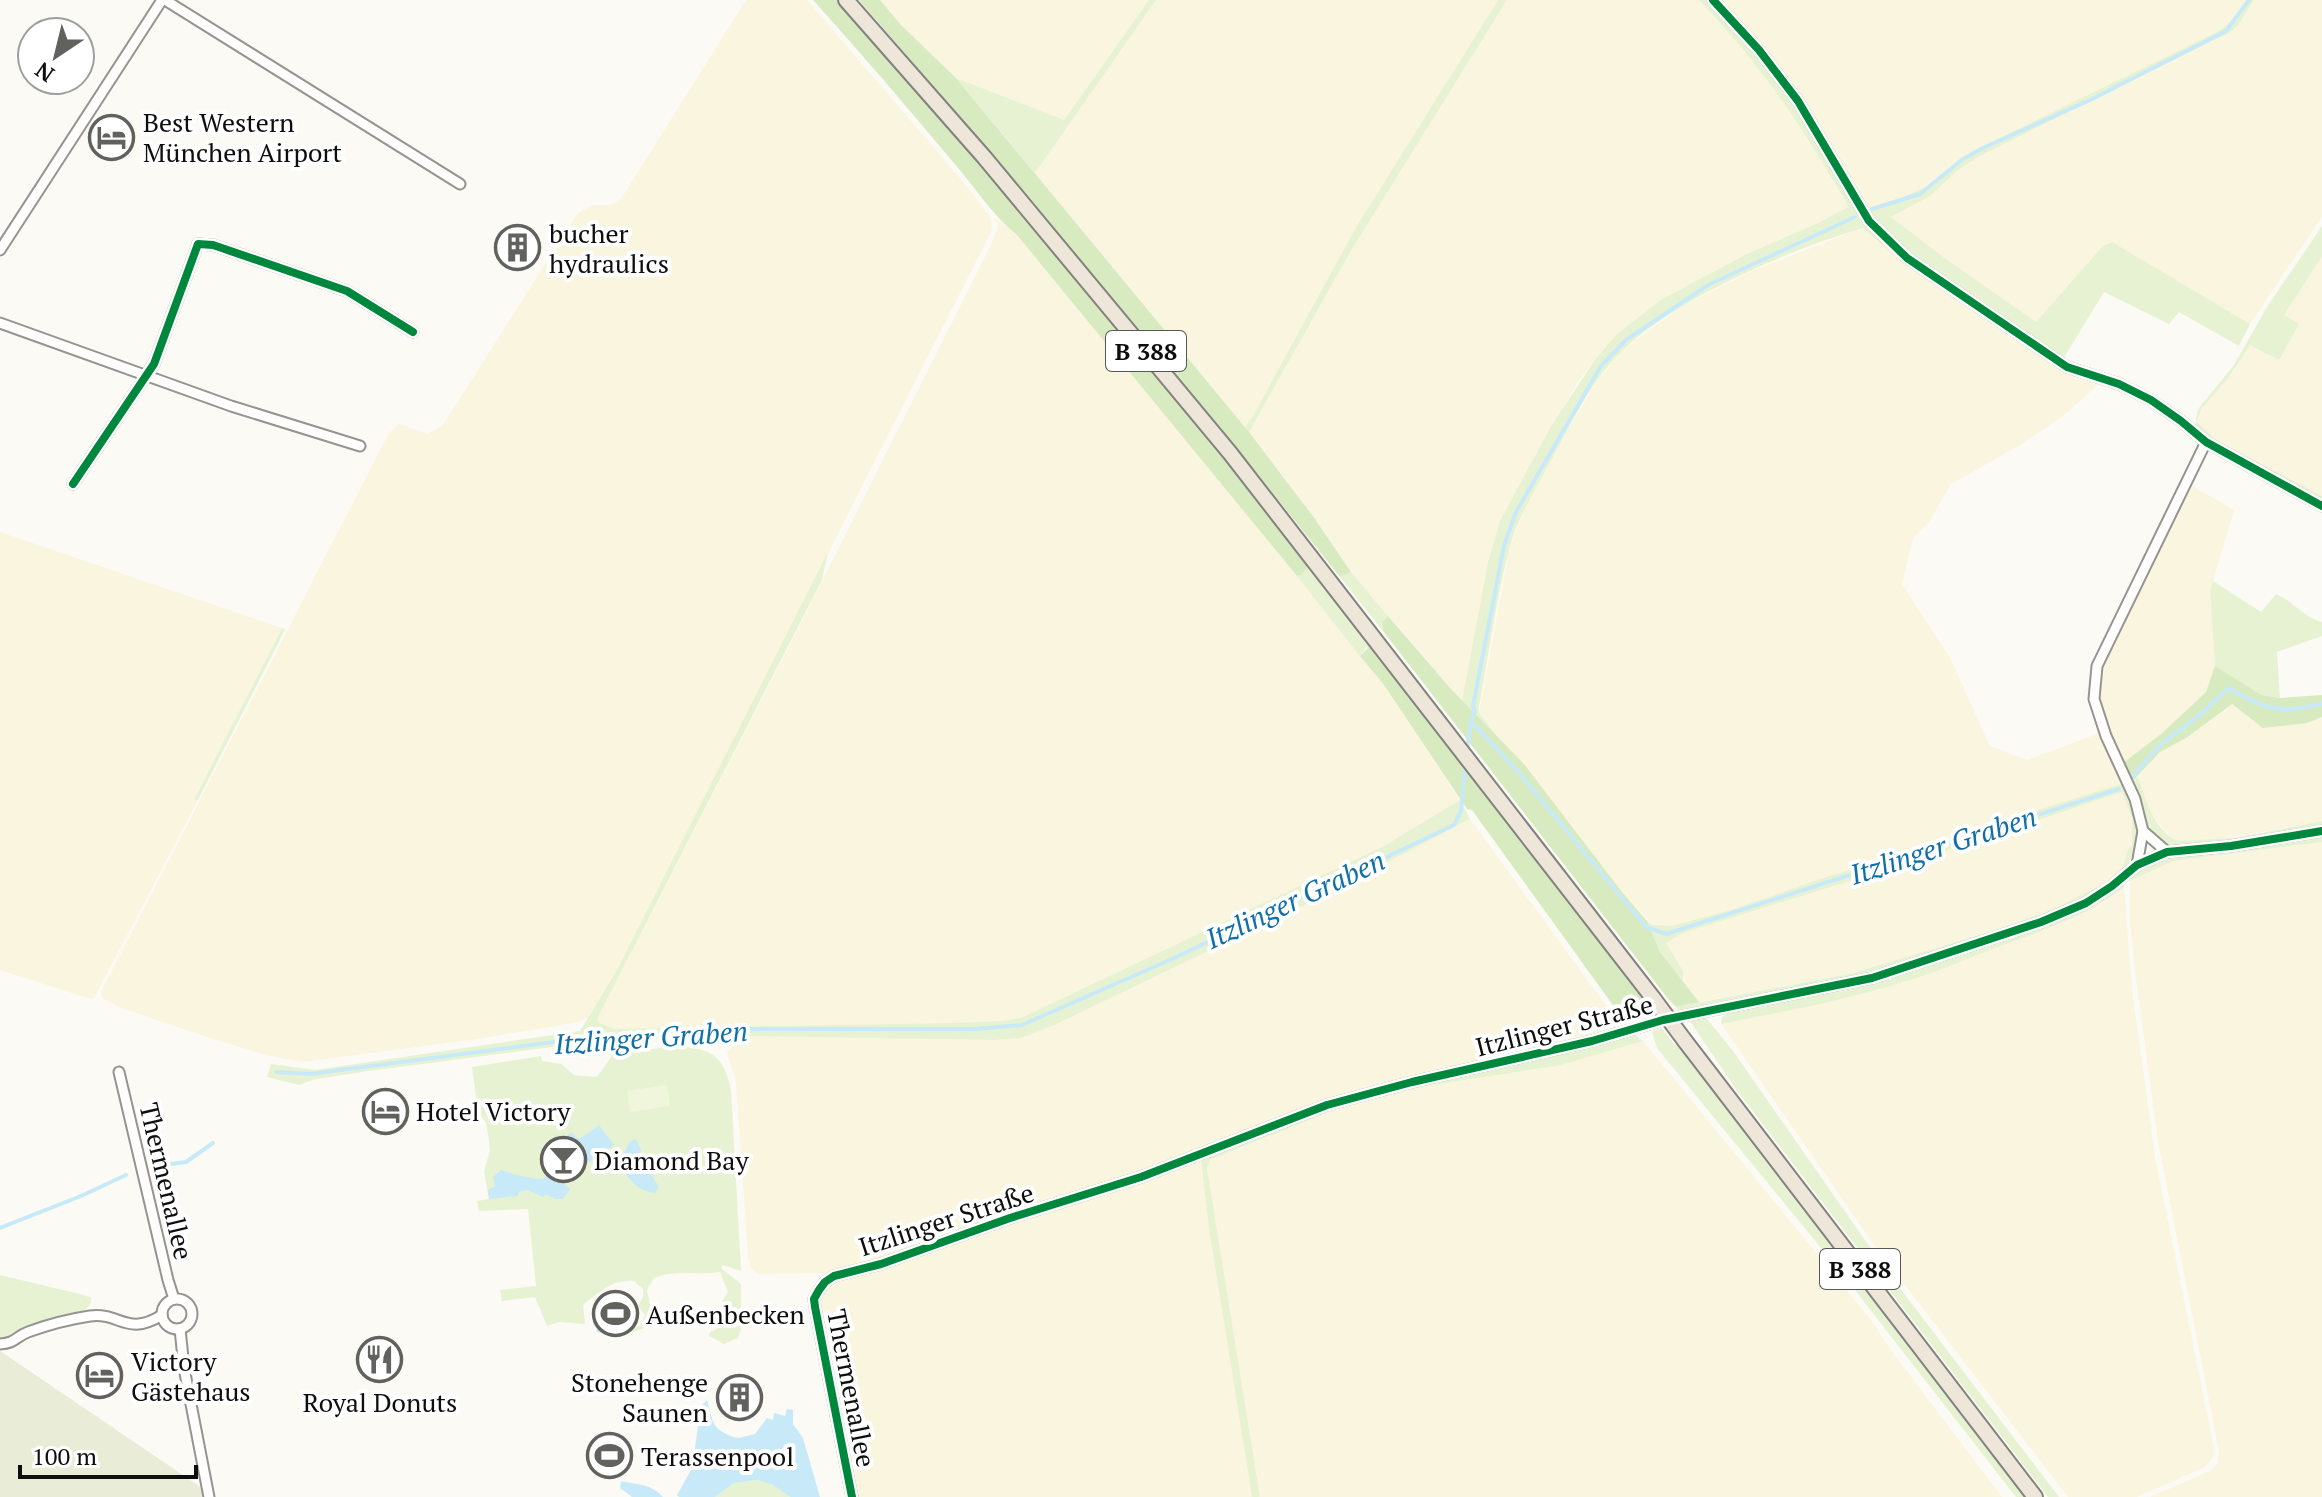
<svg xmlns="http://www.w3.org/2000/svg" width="2322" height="1497" viewBox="0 0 2322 1497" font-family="'PT Serif',serif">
  <rect width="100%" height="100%" fill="#fcfaf4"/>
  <g fill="#f9f5df">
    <polygon points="746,0 807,0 960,178 990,216 992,230 619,966 587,1018 579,1022 477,1039 302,1062 266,1055 210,1038 119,1007 102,998 101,992 389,433 399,424 428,434 443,425 577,214 593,205 610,205 621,199"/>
    <polygon points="880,0 1149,0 1064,120 956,78 901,25"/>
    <polygon points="1156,0 1498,0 1355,229 1253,416 1245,427 1035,173"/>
    <polygon points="1507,0 1699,0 1738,41 1777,91 1799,123 1848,207 1818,223 1747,254 1662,299 1617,334 1579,380 1500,521 1488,562 1462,701 1354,576 1315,519 1249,432 1352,249"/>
    <polygon points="1720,0 2246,0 2233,21 2217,32 1983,146 1930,185 1869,212 1795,87"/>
    <polygon points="2254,0 2322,0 2322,217 2250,324 2112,243 2103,247 2036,322 1946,259 1891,217 1930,196 1958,170 1980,156 2220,38 2239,24"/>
    <polygon points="995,218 1017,235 1243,508 1384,685 1460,800 1384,846 1023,1017 1003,1021 949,1023 614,1029 600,1023 597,1019 796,633 991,245 998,227"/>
    <polygon points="1862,228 1913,270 2003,332 2073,377 2098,385 2063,416 2020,445 1951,484 1929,522 1913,538 1902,584 1950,658 1990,746 2027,760 2100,733 2121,784 1820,879 1731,910 1671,926 1653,925 1622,892 1524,764 1500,740 1479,713 1510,546 1526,507 1563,438 1595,384 1621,351 1681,307 1706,294 1747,273"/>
    <polygon points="2322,256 2322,496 2216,440 2196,421 2202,408 2233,372 2250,344 2280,360 2283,316"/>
    <polygon points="2189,484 2234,510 2210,591 2215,666 2206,692 2161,734 2123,763 2100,704 2101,672"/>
    <polygon points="0,532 282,628 194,798 198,800 94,998 91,999 0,970"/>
    <polygon points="2232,703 2307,723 2322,717 2322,821 2213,841 2179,841 2166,832 2151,813 2138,777 2160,752 2186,738"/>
    <polygon points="2123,792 2132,818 2133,837 2132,846 2120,872 2092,891 2053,909 1998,929 1853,973 1699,1002 1683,982 1685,980 1679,964 1668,949 1666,943 1683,933"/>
    <polygon points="1470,819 1615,1018 1618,1023 1615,1030 1568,1043 1401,1080 1322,1101 1171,1163 905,1253 848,1269 827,1273 759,1274 751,1269 748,1255 736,1082 727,1052 744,1036 995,1040 1021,1038 1050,1027 1323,896"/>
    <polygon points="2322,842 2322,1497 2150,1497 2210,1471 2218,1463 2219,1451 2158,1141 2134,964 2130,921 2130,881 2173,861"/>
    <polygon points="2124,887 2132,989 2155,1157 2214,1449 2213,1457 2205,1467 2137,1497 2068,1497 1872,1242 1721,1024 1821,1003 1904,982 2061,922 2104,902"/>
    <polygon points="1643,1041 1870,1319 1893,1353 2002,1497 1260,1497 1207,1168 1210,1160 1338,1108 1426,1086 1561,1065"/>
    <polygon points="1201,1159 1209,1229 1252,1497 857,1497 820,1313 820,1298 826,1286 837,1278 907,1260"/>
  </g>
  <g fill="#e7f2d2">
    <polygon points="1149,0 1156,0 1035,173 956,78 1064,120"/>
    <polygon points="1498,0 1507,0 1352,249 1249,432 1245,427 1253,416 1355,229"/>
    <path d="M 1699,0 L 1706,0 C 1735,31 1766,62 1789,98 C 1823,149 1846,206 1889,251 L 1863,228 C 1791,249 1674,299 1621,352 C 1591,381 1572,422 1552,459 C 1537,487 1519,515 1510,546 C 1496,598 1489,654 1479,707 L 1479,713 L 1500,740 L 1462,701 L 1488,562 L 1500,521 L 1549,430 L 1594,361 L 1617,334 L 1662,299 L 1747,254 L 1818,223 L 1848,207 C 1841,192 1831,178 1823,164 C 1786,101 1748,52 1699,0 Z"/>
    <polygon points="2246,0 2254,0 2239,24 2229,33 1980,156 1958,170 1930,196 1891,217 1946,259 2036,322 2103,246 2112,242 2250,324 2239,346 2179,312 2169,324 2104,292 2063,359 1912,256 1881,227 1869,212 1930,185 1983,146 2217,32 2233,21"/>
    <path d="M 2322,226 L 2322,256 L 2284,315 L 2299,324 L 2279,360 L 2250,345 L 2229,377 L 2202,408 L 2196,421 L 2216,440 L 2322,496 L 2322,500 L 2221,446 L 2196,428 C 2195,421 2196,415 2199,408 L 2234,365 L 2267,307 Z"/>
    <polygon points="828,552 822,580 597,1019 600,1023 614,1029 949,1023 1003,1021 1023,1017 1384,846 1460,800 1470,819 1323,896 1050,1027 1021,1038 995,1040 744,1036 712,1043 686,1037 552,1047 376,1070 316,1079 299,1085 267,1077 271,1064 315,1070 580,1031 619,966"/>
    <polygon points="1310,564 1374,646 1366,648 1360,656 1297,576 1302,575"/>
    <polygon points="1351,572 1388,616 1382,622 1383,631 1340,577"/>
    <path d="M 2213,581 L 2261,612 L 2276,594 C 2293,601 2303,617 2322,622 L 2322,636 L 2277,652 L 2280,698 L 2262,695 L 2215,666 L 2210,591 Z"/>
    <polygon points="282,628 285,630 198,800 194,799"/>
    <polygon points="2100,733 2134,807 2138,826 2137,844 2127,868 2087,898 2020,926 1868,975 1705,1008 1680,1011 1676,1007 1853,973 1999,929 2053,909 2104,884 2121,872 2128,850 2132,846 2132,818 2122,792 1948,850 1683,933 1666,943 1683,971 1683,982 1660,952 1647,921 1653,925 1671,926 1731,910 1820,879 2121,784"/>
    <path d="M 2138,777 C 2146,799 2154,832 2179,841 L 2235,838 L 2322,821 L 2322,828 L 2238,842 L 2173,848 C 2148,838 2140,806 2131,783 Z"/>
    <path d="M 2322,834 L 2322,842 L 2173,861 L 2130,881 C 2145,852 2207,854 2235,850 C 2264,846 2293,840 2322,834 Z"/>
    <path d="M 2123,883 L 2124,887 C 2090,915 2044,930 2003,945 C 1969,958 1935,973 1900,983 C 1842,1001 1781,1012 1721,1024 L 1722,1017 L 1732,1010 C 1824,993 1913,972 2001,940 C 2043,925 2086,910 2123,883 Z"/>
    <polygon points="1706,1018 1733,1051 1883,1266 2059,1497 2048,1497 1738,1092 1689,1020"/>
    <polygon points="1662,1028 1675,1045 1679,1044 2027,1497 2016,1497 1844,1276 1657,1048 1652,1032"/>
    <polygon points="1634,1034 1643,1041 1561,1065 1426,1086 1338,1108 1210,1160 1207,1168 1260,1497 1252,1497 1209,1229 1201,1159 1339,1106"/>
    <path d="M 679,1046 C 713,1049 724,1057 731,1090 L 741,1271 L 723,1265 L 721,1268 L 741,1284 L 741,1330 L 738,1338 L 724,1344 L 709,1336 L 710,1332 C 725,1326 727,1317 722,1302 L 728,1292 L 720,1272 C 698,1276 676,1269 654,1278 L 647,1290 L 654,1322 L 647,1323 L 643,1329 L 631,1332 L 631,1329 L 641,1325 L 645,1315 L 638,1306 L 643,1297 L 643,1289 L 634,1281 C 612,1279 599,1293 583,1305 L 585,1324 L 560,1322 L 547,1326 L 535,1297 L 502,1301 L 500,1290 L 536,1286 L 528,1209 L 479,1211 L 477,1201 L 489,1199 L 484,1171 L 490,1151 L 489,1141 L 486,1123 L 478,1111 L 472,1067 L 541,1056 L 542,1061 L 561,1064 L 574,1075 L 597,1077 L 614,1053 Z"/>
    <polygon points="0,1275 84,1295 91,1298 91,1303 85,1310 23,1328 14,1339 0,1340"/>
    <polygon points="757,1480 773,1485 790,1497 715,1497 734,1483"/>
  </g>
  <g fill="#d8ebc0">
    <path d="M 813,0 L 838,0 C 999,185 1157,372 1310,564 L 1302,575 L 1297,576 L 1017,235 C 992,215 975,187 953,162 C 907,107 861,53 813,0 Z"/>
    <path d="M 859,0 L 880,0 L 901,25 L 956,78 L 1249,432 L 1315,519 L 1351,572 L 1340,577 C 1184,381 1023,189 859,0 Z"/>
    <polygon points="1388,616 1452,690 1524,764 1622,892 1647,921 1660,952 1699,1002 1676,1007 1669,1000 1383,631 1382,622"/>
    <polygon points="1370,646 1374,646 1645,999 1643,1002 1653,1015 1630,1022 1615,1008 1472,810 1467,809 1384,685 1360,656"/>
    <polygon points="2215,666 2262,695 2280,698 2322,695 2322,717 2307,723 2263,728 2232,704 2186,738 2160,752 2131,783 2123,763 2161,734 2206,692"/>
  </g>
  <polygon fill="#e9edd7" points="0,1351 202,1488 204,1497 0,1497"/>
  <polygon fill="#f0f6dc" points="667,1085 670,1106 630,1112 627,1091"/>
  <g fill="#c8eaf8">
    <path d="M 599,1125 L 614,1145 L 561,1181 L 570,1189 L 563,1199 L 555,1199 L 546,1194 L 543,1197 L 527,1190 L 519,1192 L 518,1196 L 489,1199 L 488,1190 L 495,1186 L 493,1177 L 501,1170 C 516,1175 529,1179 544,1179 L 545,1175 L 557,1170 L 559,1173 L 575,1162 L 559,1141 L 572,1132 L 576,1138 L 581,1138 Z"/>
    <path d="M 636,1139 L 641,1150 L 639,1155 L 659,1187 L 655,1193 C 636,1191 628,1178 619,1163 L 630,1141 Z"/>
    <polygon points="610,1297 619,1300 627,1297 635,1317 623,1325 619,1324 617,1327 613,1326 600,1333 596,1331 600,1322 594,1310 604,1307 604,1303"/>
    <path d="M 707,1400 C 713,1421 711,1431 738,1438 L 755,1434 L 767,1418 L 773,1420 L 774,1413 L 785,1416 L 787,1409 L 793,1410 L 793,1424 L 803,1438 L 820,1497 L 790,1497 L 773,1485 L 757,1480 L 734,1483 L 715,1497 L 679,1497 L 677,1495 L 692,1468 L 701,1406 Z"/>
    <path d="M 621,1481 C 637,1485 651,1483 663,1497 L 632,1497 L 620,1488 Z"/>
  </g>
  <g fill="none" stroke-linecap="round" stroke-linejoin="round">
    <g stroke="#c8eaf8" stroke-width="4">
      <polyline points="1872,209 1920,194 1963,159 1983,148 2090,100 2226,31 2249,0"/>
      <polyline points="1471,721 1475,711 1473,706 1504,546 1516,512 1601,366 1626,340 1708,285 1855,217"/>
      <polyline points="1467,749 1471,721 1520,774 1646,927 1666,934 2119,789"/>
      <path d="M 2133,776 L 2161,744 L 2196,718 L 2229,688 C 2265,710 2280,714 2322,704"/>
      <polyline points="276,1072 310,1074 554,1042 741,1029 976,1029 1022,1025 1172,959 1454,825 1461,811 1466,762"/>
      <polyline points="156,1166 186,1162 213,1143"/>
      <polyline points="0,1228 81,1196 126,1175"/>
    </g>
    <defs>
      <g id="minor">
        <polyline points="165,0 460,184"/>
        <polyline points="1713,0 1759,50 1798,101 1869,221 1907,258 2067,367 2119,384 2151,400 2181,421 2206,442 2322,506"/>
        <polyline points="0,250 162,0"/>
        <polyline points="0,323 231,406 360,446"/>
        <polyline points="73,484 154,364 198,244 213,245 347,291 413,332"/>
        <polyline points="2143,831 2167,852"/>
        <polyline points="2137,865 2143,831 2135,799 2106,736 2094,699 2097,666 2206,442"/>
        <polyline points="119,1072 168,1280 174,1299"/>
        <circle cx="177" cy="1314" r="15"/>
        <polyline points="180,1329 184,1368 209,1497"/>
        <path d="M 0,1344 C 16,1343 15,1337 28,1332 C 47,1325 70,1319 90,1316 C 120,1312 127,1337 162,1315"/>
        <polyline points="852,1497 815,1307 814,1299 819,1290 825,1282 834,1276 881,1264 1010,1218 1141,1177 1327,1105 1412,1082 1592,1041 1663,1020 1872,978 2041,922 2086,903 2112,886 2137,865 2167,852 2231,846 2322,831"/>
      </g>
      <g id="primary">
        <polyline points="846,0 984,157 1230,453 1653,998"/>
        <polyline points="1685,1041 2035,1497"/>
      </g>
    </defs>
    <use href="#minor" stroke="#959492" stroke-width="13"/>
    <use href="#primary" stroke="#82827f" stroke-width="18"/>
    <use href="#minor" stroke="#fffefd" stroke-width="9"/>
    <use href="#primary" stroke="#ede6d9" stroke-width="14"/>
    <defs>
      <polyline id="primary-bridge" points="1653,998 1685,1041"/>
    </defs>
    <use href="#primary-bridge" stroke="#82827f" stroke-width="18" stroke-linecap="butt"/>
    <use href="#primary-bridge" stroke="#ede6d9" stroke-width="14"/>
    <defs>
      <g id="cycleway">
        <polyline points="1713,0 1759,50 1798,101 1869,221 1907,258 2067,367 2119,384 2151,400 2181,421 2206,442 2322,506"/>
        <polyline points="73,484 154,364 198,244 213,245 347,291 413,332"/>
        <polyline points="852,1497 815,1307 814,1299 819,1290 825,1282 834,1276 881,1264 1010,1218 1141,1177 1327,1105 1412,1082 1592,1041 1663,1020 1872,978 2041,922 2086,903 2112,886 2137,865 2167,852 2231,846 2322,831"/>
      </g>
    </defs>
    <use href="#cycleway" stroke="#fff" stroke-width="13"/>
    <use href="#cycleway" stroke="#00873e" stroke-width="8"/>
  </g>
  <defs>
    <symbol id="hotel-ring" viewBox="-11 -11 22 22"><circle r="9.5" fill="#fff" stroke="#61615e" stroke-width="1.5"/><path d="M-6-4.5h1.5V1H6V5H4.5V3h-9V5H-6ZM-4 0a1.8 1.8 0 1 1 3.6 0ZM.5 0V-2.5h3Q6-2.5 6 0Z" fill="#61615e"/></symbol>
    <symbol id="building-ring" viewBox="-11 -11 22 22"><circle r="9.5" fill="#fff" stroke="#61615e" stroke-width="1.5"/><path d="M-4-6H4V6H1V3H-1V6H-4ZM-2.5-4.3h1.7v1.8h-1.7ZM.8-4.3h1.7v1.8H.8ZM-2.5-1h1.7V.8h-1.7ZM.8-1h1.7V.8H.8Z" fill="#61615e"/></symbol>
    <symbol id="bar-ring" viewBox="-11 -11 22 22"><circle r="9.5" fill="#fff" stroke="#61615e" stroke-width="1.5"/><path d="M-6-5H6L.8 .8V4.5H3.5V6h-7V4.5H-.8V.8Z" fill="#61615e"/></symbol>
    <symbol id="stadium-ring" viewBox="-11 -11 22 22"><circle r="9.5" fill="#fff" stroke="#61615e" stroke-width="1.5"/><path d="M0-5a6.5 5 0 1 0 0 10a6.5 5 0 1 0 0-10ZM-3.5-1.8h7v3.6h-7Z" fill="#61615e"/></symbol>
    <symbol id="restaurant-ring" viewBox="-11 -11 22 22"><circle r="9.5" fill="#fff" stroke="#61615e" stroke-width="1.5"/><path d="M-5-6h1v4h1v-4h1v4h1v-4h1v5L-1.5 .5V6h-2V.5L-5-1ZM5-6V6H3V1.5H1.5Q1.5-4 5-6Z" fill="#61615e"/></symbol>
  </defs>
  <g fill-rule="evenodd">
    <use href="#hotel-ring" x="86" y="112" width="51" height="51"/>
    <use href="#building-ring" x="492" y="222" width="51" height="51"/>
    <use href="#hotel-ring" x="360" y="1086" width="51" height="51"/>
    <use href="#bar-ring" x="538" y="1134" width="51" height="51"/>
    <use href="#stadium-ring" x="590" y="1288" width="51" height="51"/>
    <use href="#restaurant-ring" x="354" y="1334" width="51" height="51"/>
    <use href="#hotel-ring" x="74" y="1350" width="51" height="51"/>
    <use href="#building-ring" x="714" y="1372" width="51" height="51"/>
    <use href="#stadium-ring" x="584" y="1430" width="51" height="51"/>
  </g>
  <g text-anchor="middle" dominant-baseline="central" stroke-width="8" stroke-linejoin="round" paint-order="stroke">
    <g fill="#fff" stroke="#565656" stroke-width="2">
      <rect x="1106" y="331" width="80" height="40" rx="6"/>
      <rect x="1820" y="1249" width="80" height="40" rx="6"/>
    </g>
    <g font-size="24" font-weight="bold" fill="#0e0e0e">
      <text x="1146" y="351">B 388</text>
      <text x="1860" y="1269">B 388</text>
    </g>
    <g font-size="26" fill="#0e0e0e" stroke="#fff" text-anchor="start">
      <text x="143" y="122">Best Western<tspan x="143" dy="30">München Airport</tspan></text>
      <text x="549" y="233">bucher<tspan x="549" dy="30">hydraulics</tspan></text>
      <text x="416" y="1111">Hotel Victory</text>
      <text x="594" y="1160">Diamond Bay</text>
      <text x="646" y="1314">Außenbecken</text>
      <text x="131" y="1361">Victory<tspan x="131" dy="30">Gästehaus</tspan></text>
      <text x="708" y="1382" text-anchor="end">Stonehenge<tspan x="708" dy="30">Saunen</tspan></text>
      <text x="380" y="1402" text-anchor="middle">Royal Donuts</text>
      <text x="641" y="1456">Terassenpool</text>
    </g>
    <g font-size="26" fill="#0e0e0e" stroke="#fff">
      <text transform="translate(1564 1025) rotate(-14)">Itzlinger Straße</text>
      <text transform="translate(167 1181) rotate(77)">Thermenallee</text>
      <text transform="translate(946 1219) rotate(-18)">Itzlinger Straße</text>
      <text transform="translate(852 1388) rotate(79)">Thermenallee</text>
    </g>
    <g font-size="28" font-style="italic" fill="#106fa8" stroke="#fff">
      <text transform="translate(1943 845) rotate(-18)">Itzlinger Graben</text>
      <text transform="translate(1295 899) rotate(-25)">Itzlinger Graben</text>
      <text transform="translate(651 1037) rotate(-4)">Itzlinger Graben</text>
    </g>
  </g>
  <g transform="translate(56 56) rotate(215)"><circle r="38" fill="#ffffff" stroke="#9f9f9f" stroke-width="2"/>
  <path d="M0-6L14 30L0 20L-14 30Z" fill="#61615e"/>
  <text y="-12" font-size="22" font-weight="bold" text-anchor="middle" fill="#0e0e0e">N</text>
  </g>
  <path d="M20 1465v12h176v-12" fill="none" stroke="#0e0e0e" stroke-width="4"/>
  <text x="32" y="1465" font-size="24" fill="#0e0e0e" stroke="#ffffff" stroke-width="6" paint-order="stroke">100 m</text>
</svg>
